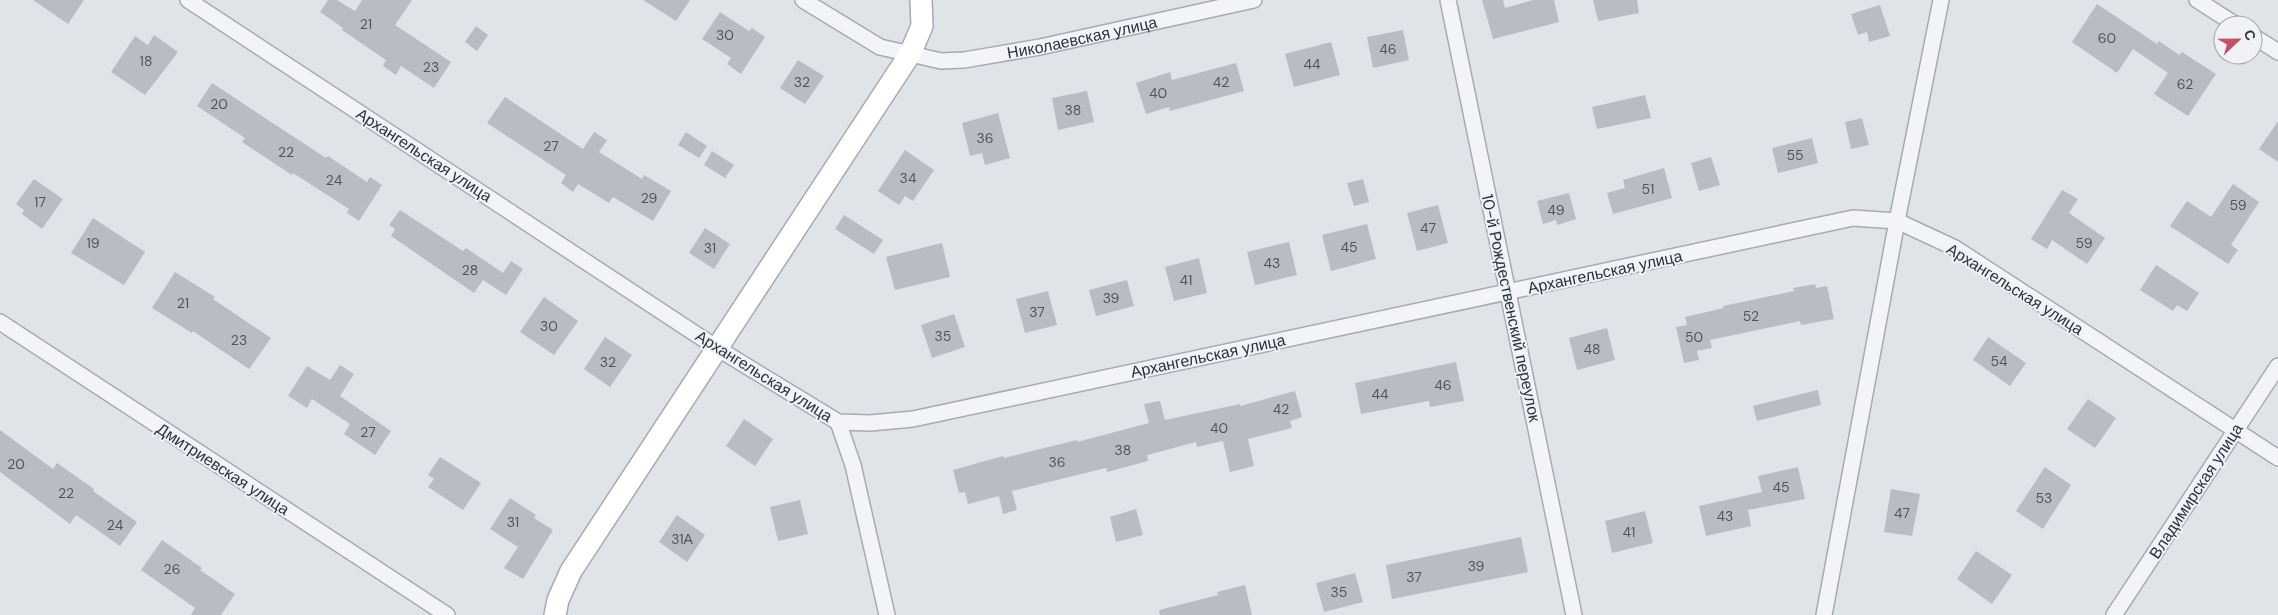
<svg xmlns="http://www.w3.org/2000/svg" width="2278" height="615" viewBox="0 0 2278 615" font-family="'DM Sans',sans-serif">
  <rect width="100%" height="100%" fill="#e0e4e8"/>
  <g fill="#b8bdc4">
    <polygon points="33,0 84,0 68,24"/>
    <polygon points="328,0 337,0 355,11 362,0 412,0 395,25 451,62 434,88 401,66 396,75 383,66 386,60 342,30 343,28 320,12"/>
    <polygon points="643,0 690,0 676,21"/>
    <polygon points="1482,0 1503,0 1505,8 1533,0 1554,0 1559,22 1493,39"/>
    <polygon points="1593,0 1637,0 1639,13 1598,21"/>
    <polygon points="2097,4 2157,44 2159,41 2179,55 2182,52 2216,74 2188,116 2154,94 2168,73 2133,49 2117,73 2072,42"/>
    <polygon points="1880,5 1890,36 1869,42 1867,32 1858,35 1851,14"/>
    <polygon points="720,12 749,31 752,28 765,37 741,74 727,64 731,58 702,39"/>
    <polygon points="476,26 488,35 477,51 465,42"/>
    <polygon points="1403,30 1409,60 1373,68 1367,37"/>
    <polygon points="154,35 178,52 145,95 111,72 135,36 148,45"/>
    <polygon points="1331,42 1340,75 1294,87 1285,54"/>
    <polygon points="798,60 824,76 805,104 780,88"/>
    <polygon points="1236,63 1244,91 1170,111 1169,107 1146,114 1136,83 1170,72 1172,80"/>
    <polygon points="212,83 326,158 328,156 367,182 370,177 382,185 359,221 347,213 349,209 293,173 292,175 242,142 245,138 197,106"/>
    <polygon points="1087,91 1094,122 1058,130 1052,98"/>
    <polygon points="1645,95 1651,118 1597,129 1592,107"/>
    <polygon points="505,97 583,149 594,132 607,140 599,152 642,179 644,175 671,191 653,221 613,197 609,203 578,184 573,192 561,183 566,175 487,123"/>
    <polygon points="998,113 1010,158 985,165 982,153 970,156 962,123"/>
    <polygon points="1862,118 1869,145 1851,149 1845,122"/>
    <polygon points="2278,121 2278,162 2259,149"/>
    <polygon points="686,132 707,146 699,158 678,145"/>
    <polygon points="1812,138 1818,163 1778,173 1772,148"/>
    <polygon points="905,150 934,170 913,201 905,196 899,205 878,191"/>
    <polygon points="712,151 734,165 725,178 704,165"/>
    <polygon points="1711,157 1720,185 1699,191 1691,163"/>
    <polygon points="1664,168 1672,198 1613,214 1607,193 1625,188 1623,180"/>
    <polygon points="34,179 63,199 42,229 22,214 24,210 16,204"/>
    <polygon points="1363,179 1369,202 1354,206 1347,183"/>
    <polygon points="2233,184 2259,202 2231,245 2238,250 2228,264 2170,226 2187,201 2211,217"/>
    <polygon points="2062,190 2078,199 2069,213 2105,238 2087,264 2052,240 2047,249 2031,239"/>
    <polygon points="1569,193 1576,219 1557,225 1556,220 1543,224 1537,201"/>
    <polygon points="1438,205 1448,243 1417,251 1407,213"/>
    <polygon points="400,210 463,251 466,248 503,273 511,261 523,269 506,295 483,280 474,293 391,236 395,229 389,225"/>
    <polygon points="844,215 883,240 874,254 835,229"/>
    <polygon points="93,218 145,252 124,285 71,253"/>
    <polygon points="1367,224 1376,259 1331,271 1322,235"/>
    <polygon points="705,228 730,244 714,269 689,253"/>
    <polygon points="1289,242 1297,275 1255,285 1247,252"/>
    <polygon points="942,243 950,277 895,290 886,257"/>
    <polygon points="1199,258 1207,293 1174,301 1165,267"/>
    <polygon points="2156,265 2199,293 2187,311 2177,305 2173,311 2140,290"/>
    <polygon points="175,272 215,297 213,299 271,338 249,369 193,331 192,333 152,308"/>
    <polygon points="1127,280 1134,306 1096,316 1089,290"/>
    <polygon points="1815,284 1816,288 1827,286 1834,319 1801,325 1800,321 1710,340 1712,348 1697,351 1699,360 1684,363 1676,327 1687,325 1685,317 1724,308 1723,306 1794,291 1793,288"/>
    <polygon points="1048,291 1057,325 1025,333 1016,299"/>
    <polygon points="544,297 578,321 554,355 520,332"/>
    <polygon points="954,314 965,347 932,358 921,325"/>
    <polygon points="1607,328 1615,360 1577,370 1569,338"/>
    <polygon points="605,337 632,355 610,387 584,369"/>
    <polygon points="1988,337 2026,363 2010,386 1973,360"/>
    <polygon points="1456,362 1464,401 1430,407 1429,401 1361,414 1355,383"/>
    <polygon points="340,365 354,374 340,396 391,431 375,455 344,434 350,424 312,399 307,408 288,396 307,366 330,380"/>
    <polygon points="1818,390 1821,405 1757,421 1753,406"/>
    <polygon points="1295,391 1302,417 1290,421 1292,428 1248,439 1254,466 1230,472 1223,441 1197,447 1196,442 1147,455 1148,461 1107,472 1106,468 1012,491 1017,510 1003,514 999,496 968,504 965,492 959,493 953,470 1003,456 1004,458 1077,440 1077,442 1149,423 1144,404 1160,401 1165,420 1240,404 1240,406"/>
    <polygon points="2088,399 2116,418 2095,448 2067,429"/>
    <polygon points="744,419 773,439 755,466 726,446"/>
    <polygon points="0,430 53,469 57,463 94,489 93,491 137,522 120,546 76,515 70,524 0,472"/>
    <polygon points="440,457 481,483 463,510 428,487 434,479 428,475"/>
    <polygon points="1798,467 1805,499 1748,510 1751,526 1706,536 1699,506 1762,492 1758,476"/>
    <polygon points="2045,467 2071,485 2043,529 2016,511"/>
    <polygon points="1891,489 1920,494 1912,536 1884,532"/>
    <polygon points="510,498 536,515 534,518 553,530 523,579 504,568 518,547 490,529"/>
    <polygon points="800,500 808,534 778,541 770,507"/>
    <polygon points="1136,509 1143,535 1116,542 1110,517"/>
    <polygon points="1645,511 1653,543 1612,553 1605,521"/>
    <polygon points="677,515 705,535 687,562 659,542"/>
    <polygon points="1521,537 1528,572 1392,599 1386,565"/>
    <polygon points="162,540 202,568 200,570 235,594 221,615 191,615 195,608 141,570"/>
    <polygon points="1976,551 2012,575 1992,604 1957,579"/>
    <polygon points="1355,573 1363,602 1324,612 1316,583"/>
    <polygon points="1245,585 1252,615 1160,615 1159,610 1218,595 1217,592"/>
  </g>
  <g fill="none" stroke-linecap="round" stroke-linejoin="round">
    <defs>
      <g id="street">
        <polyline points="188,0 717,348 838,422 870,423 913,419 1853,218 1897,221 1955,248 2278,458"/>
        <path id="s1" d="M 803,0 L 880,47 L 941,61 L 964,60 L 1040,47 L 1254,0"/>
        <polyline points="1448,0 1574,615"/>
        <polyline points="2197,0 2236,25"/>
        <polyline points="2253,36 2278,52"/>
        <polyline points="0,322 447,615"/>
        <polyline points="838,422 853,465 887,615"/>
        <polyline points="1824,615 1897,221 1941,0"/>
        <polyline points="2114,615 2278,366"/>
      </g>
      <polyline id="secondary" points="555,615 558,600 571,571 910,54 922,26 921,0"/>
    </defs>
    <use href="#street" stroke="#a6abb2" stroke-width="18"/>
    <use href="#secondary" stroke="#a6abb2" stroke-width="24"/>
    <use href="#street" stroke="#f3f4f7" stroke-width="15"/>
    <use href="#secondary" stroke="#fff" stroke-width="21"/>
  </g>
  <g text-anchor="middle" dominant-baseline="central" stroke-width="4" stroke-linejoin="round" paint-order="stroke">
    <g font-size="14" fill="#4e5560">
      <text x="366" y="24">21</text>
      <text x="725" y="35">30</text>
      <text x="2107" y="38">60</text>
      <text x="1388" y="49">46</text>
      <text x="146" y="61">18</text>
      <text x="1312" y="64">44</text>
      <text x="431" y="67">23</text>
      <text x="802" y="82">32</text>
      <text x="1221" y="82">42</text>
      <text x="2185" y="84">62</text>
      <text x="1158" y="93">40</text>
      <text x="219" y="104">20</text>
      <text x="1073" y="110">38</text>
      <text x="985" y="138">36</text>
      <text x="551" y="146">27</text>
      <text x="286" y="152">22</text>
      <text x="1795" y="155">55</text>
      <text x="908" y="178">34</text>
      <text x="334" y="180">24</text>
      <text x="1648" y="189">51</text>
      <text x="649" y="198">29</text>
      <text x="40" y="202">17</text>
      <text x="2238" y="205">59</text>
      <text x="1556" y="210">49</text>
      <text x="1428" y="228">47</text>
      <text x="93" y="243">19</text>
      <text x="2084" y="243">59</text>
      <text x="1349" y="247">45</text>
      <text x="710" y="248">31</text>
      <text x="1272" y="263">43</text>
      <text x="470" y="270">28</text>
      <text x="1186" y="280">41</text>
      <text x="1111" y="298">39</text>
      <text x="183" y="303">21</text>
      <text x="1037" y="312">37</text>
      <text x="1751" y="316">52</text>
      <text x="549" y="326">30</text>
      <text x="943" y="336">35</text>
      <text x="1694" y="337">50</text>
      <text x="239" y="340">23</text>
      <text x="1592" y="349">48</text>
      <text x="1999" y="361">54</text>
      <text x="608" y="362">32</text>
      <text x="1443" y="385">46</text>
      <text x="1380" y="394">44</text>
      <text x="1281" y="409">42</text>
      <text x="1219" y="428">40</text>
      <text x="368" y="432">27</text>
      <text x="1123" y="450">38</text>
      <text x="1057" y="462">36</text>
      <text x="16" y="464">20</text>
      <text x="1781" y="487">45</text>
      <text x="66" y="493">22</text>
      <text x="2044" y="498">53</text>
      <text x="1902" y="513">47</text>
      <text x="1725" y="516">43</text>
      <text x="513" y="522">31</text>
      <text x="115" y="525">24</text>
      <text x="1629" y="532">41</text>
      <text x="682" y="539">31А</text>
      <text x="1476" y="566">39</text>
      <text x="172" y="569">26</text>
      <text x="1414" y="577">37</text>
      <text x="1339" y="592">35</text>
    </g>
    <g font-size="16" fill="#2a323e" stroke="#f0f2f6">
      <text stroke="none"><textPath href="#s1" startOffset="296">Николаевская улица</textPath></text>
      <text transform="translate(424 155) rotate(33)">Архангельская улица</text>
      <text transform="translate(1605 272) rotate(-12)">Архангельская улица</text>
      <text transform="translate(2015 289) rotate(32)">Архангельская улица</text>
      <text transform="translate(1511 308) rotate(78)">10-й Рождественский переулок</text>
      <text transform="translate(1208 356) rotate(-12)">Архангельская улица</text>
      <text transform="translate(764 376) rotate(32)">Архангельская улица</text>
      <text transform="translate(223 469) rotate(33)">Дмитриевская улица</text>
      <text transform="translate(2196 491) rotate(-57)">Владимирская улица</text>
    </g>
  </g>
  <g transform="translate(2238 40) rotate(68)"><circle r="24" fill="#f0f2f6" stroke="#a1a5ac"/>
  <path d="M0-4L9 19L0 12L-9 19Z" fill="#c35066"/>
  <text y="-8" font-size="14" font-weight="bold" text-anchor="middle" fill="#2a323e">С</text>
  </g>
</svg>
